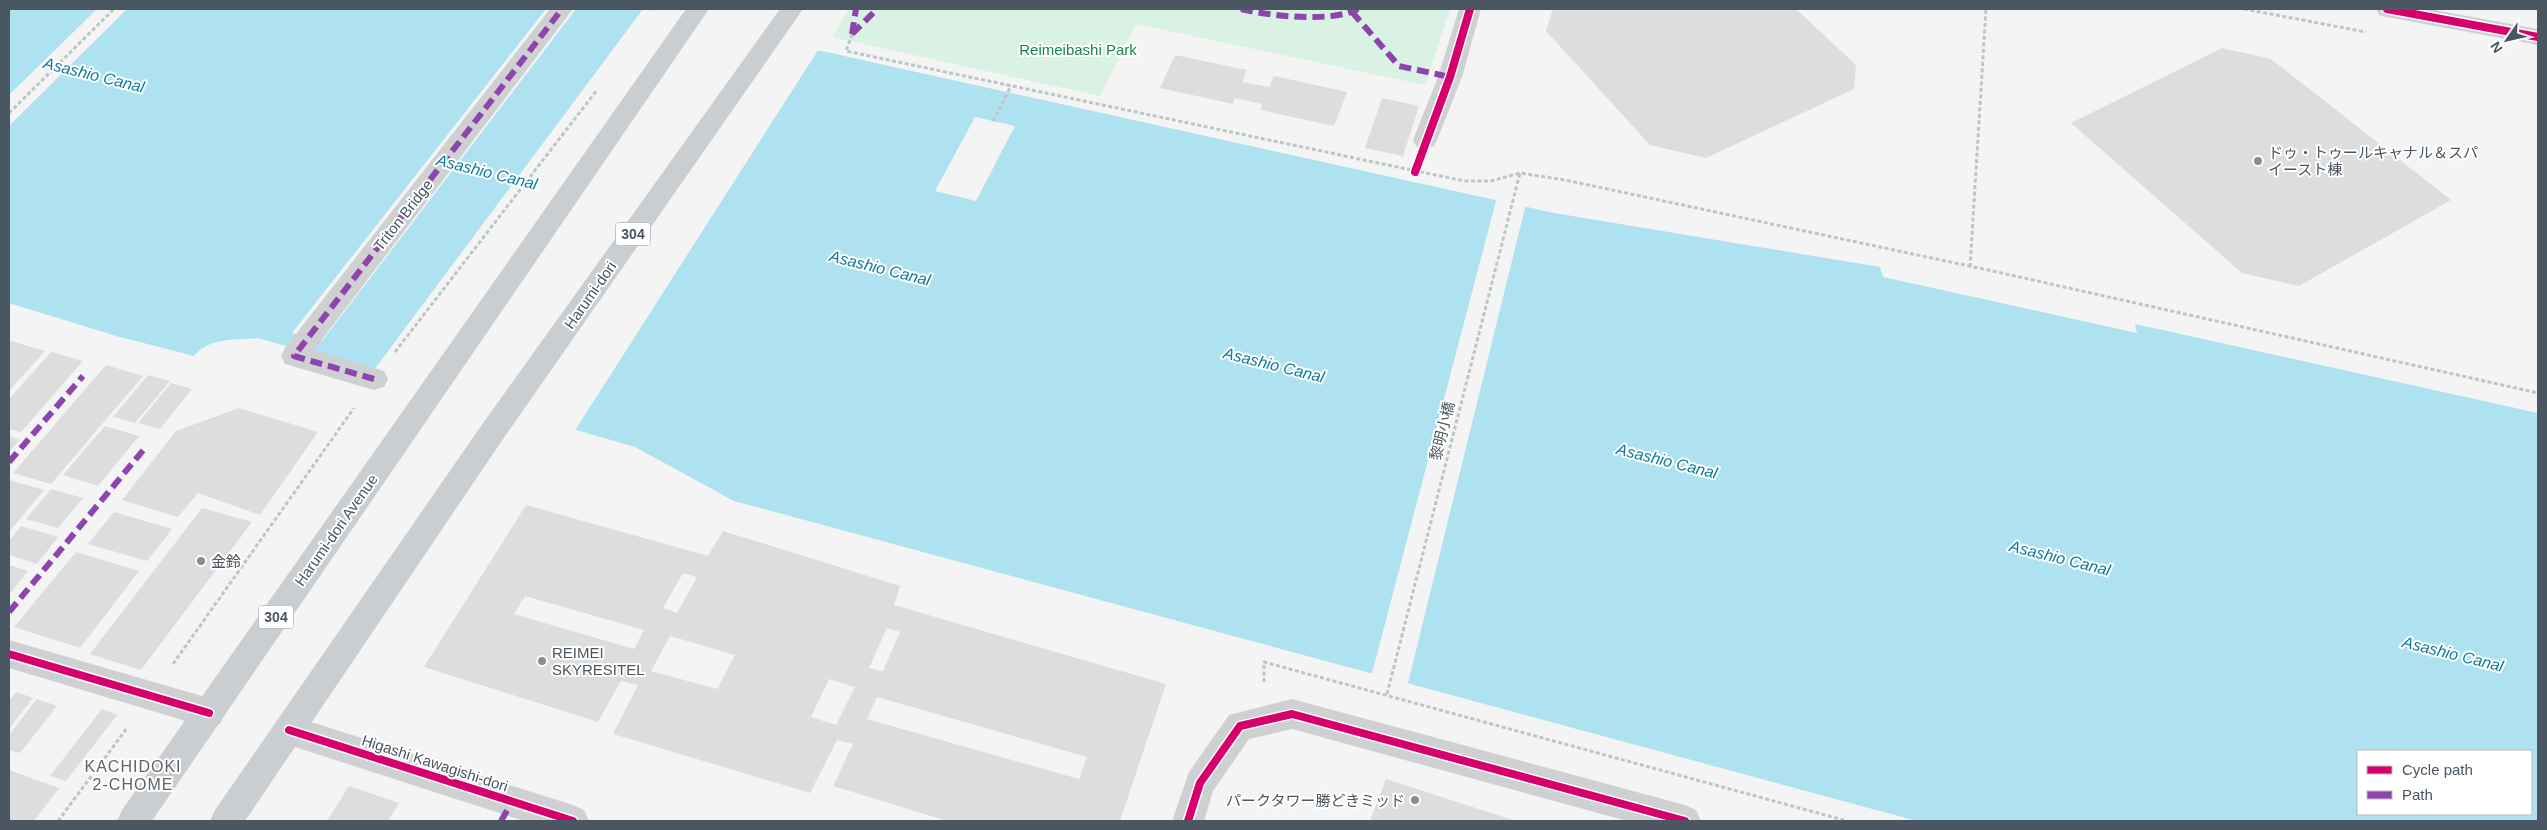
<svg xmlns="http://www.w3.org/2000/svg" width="2547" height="830" viewBox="0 0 2547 830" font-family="Arial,'Noto Sans JP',sans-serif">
  <rect width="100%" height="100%" fill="#f4f4f4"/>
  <polygon fill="#d9f2e3" points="849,9 1450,9 1425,85 1136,24 1100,96 832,37"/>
  <path fill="#aee2f0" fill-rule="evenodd" d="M 9,9 L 646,9 L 731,31 L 1554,213 L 1880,267 L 1883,277 L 2137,333 L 2135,324 L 2538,413 L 2538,821 L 1917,821 L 734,501 L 635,447 L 258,338 C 235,340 210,337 194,356 L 116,336 L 9,303 ZM 2358,751 L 2531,751 L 2531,814 L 2358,814 Z"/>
  <g fill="#f4f4f4">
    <polygon points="97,9 127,9 9,126 9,95"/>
    <polygon points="546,9 576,9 322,341 292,333"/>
    <polygon points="643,9 820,47 574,432 371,374"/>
    <polygon points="975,117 1015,126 976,201 935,191"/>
    <polygon points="1497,197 1526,204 1407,687 1371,677"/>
  </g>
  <g fill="#ddddde" fill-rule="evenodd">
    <polygon points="1553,9 1796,9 1856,65 1854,89 1706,158 1650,145 1546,31"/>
    <polygon points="2222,48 2271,59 2451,200 2299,286 2242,273 2071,123"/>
    <polygon points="1175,55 1247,70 1242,82 1269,87 1274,76 1347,92 1334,126 1260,110 1262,104 1235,98 1233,104 1160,88"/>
    <polygon points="1382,98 1419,106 1403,156 1365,148"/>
    <polygon points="11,341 45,351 9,391 9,343"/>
    <polygon points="51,352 83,361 21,432 9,429 9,399"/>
    <polygon points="106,365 143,376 51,484 13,473"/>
    <polygon points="148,375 170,381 135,423 113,417"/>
    <polygon points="171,383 192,389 160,429 138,423"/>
    <polygon points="239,408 318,432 260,515 198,493 178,517 122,500 176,431"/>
    <polygon points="105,426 139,436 98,486 63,475"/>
    <polygon points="9,436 20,440 9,452"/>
    <polygon points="9,480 44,490 9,532"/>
    <polygon points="51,489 83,498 58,528 26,519"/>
    <path d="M 526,505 L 708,556 L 723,531 L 900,586 L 894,605 L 1166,684 L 1120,821 L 947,821 L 833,786 L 853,744 L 837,740 L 810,793 L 613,734 L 638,685 L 621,681 L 598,722 L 424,667 ZM 683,573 L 697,577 L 677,613 L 663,608 ZM 525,596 L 644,630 L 634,649 L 514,614 ZM 887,628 L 900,632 L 883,671 L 869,668 ZM 670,636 L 735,655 L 717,689 L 651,671 ZM 829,679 L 855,687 L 836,725 L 811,717 ZM 877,697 L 1087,757 L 1079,779 L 867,719 Z"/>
    <polygon points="202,508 252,522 141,670 90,654"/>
    <polygon points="114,512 172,529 147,561 88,544"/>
    <polygon points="21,526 58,537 37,564 9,555 9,541"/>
    <polygon points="76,552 139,571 80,648 14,627"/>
    <polygon points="9,565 28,571 9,595"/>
    <polygon points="16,692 33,698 9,729 9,701"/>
    <polygon points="37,699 57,706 20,753 9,750 9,735"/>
    <polygon points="102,709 117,715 66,781 50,776"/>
    <polygon points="9,770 59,788 34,821 9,821"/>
    <polygon points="1386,779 1516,821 1370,821"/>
    <polygon points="349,786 399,803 388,821 327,821"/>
  </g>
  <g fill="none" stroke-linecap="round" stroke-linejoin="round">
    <g stroke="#bcc7c4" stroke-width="3" stroke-dasharray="4 2.5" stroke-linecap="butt">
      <polyline points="2244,9 2366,32"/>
      <polyline points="852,34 846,51 1464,181 1491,181 1520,173 1565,180 1988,270 2538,393"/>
      <polyline points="9,113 114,9"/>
      <polyline points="993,121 1011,86"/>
      <polyline points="1970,267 1986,9"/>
      <polyline points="395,352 597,90"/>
      <polyline points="173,664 354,408"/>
      <polyline points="1264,682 1264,662 1847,821"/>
      <polyline points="1387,694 1520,173"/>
      <polyline points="58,821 127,728"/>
    </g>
    <g fill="#ced0d2" fill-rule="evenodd">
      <polygon points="550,9 573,9 314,350 384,371 388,379 384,387 374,390 285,364 281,356 285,348"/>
      <polygon points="1459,9 1481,9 1462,77 1437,140 1434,146 1425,149 1416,146 1413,140 1438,77"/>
      <polygon points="9,640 209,698 220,702 225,713 220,724 209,728 9,668"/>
      <polygon points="1292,699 1685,805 1696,810 1701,821 1627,821 1292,729 1249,739 1213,791 1204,821 1172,821 1189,772 1229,715"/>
      <polygon points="289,715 573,805 584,810 589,821 524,821 289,745 278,741 273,730 278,719"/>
    </g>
    <polygon fill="#ced0d4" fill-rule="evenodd" points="2376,9 2429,9 2538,29 2538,45 2387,17 2379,15"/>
    <g fill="#caced1" fill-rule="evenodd">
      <polygon points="686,9 709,9 152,821 117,821 122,810"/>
      <polygon points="780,9 803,9 501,442 245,821 210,821 215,810 481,426"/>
    </g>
    <g stroke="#8e44ad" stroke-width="6" stroke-dasharray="12 6" stroke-linecap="butt">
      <path d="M 1241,9 C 1270,16 1331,23 1358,9"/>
      <polyline points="1352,12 1399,66 1450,77"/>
      <polyline points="852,34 877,9"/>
      <polyline points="852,34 856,9"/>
      <polyline points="374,379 294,356 562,9"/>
      <polyline points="9,462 83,376"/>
      <polyline points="9,612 145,448"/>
      <polyline points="501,821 512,802"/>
    </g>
    <defs>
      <g id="cycleway">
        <polyline points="2387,9 2538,37"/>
        <polyline points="1415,172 1450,77 1470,9"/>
        <polyline points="9,654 209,713"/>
        <polyline points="289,730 573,821"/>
        <polyline points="1188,821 1200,783 1240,726 1292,714 1685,821"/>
      </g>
    </defs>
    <use href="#cycleway" stroke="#fff" stroke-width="11"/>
    <use href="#cycleway" stroke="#d6006c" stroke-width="8"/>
  </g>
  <g fill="#868d94" stroke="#fff" stroke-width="2">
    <circle cx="2258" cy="161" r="5"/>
    <circle cx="201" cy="561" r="5"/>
    <circle cx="542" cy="661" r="5"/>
    <circle cx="1415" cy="800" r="5"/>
  </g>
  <g text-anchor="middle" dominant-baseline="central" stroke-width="4" stroke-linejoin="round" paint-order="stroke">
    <g fill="#fff" stroke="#808990" stroke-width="1">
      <rect x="615.5" y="222.5" width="35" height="23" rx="4"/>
      <rect x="258.5" y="605.5" width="35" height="23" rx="4"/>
    </g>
    <g font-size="14" font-weight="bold" fill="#4a5661">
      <text x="633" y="234">304</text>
      <text x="276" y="617">304</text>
    </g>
    <g font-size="15" fill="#17864f" stroke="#fff">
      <text x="1078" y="49">Reimeibashi Park</text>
    </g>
    <g font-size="15" fill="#4a5661" stroke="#fff" text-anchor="start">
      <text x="2268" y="152">ドゥ・トゥールキャナル＆スパ<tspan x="2268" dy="17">イースト棟</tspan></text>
      <text x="211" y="561">金鈴</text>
      <text x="552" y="652">REIMEI<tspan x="552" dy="17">SKYRESITEL</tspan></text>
      <text x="1405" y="800" text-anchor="end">パークタワー勝どきミッド</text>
    </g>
    <g font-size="15" fill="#4a5661" stroke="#fff">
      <text transform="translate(403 215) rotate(-52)">Triton Bridge</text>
      <text transform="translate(590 295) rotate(-55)">Harumi-dori</text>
      <text transform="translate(1442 431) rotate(-76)">黎明小橋</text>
      <text transform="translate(336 530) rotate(-55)">Harumi-dori Avenue</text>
      <text transform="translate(435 763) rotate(18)">Higashi Kawagishi-dori</text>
    </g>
    <g font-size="16" font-style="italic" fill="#0c7c9b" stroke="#fff">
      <text transform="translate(94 75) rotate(14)">Asashio Canal</text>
      <text transform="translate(487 172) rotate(14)">Asashio Canal</text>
      <text transform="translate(880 268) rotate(14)">Asashio Canal</text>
      <text transform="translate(1274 365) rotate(14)">Asashio Canal</text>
      <text transform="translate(1667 461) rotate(14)">Asashio Canal</text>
      <text transform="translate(2060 558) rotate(14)">Asashio Canal</text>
      <text transform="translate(2453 654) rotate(14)">Asashio Canal</text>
    </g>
    <g font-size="16" letter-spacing="1" fill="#5f6368" stroke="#fff">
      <text x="133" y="766">KACHIDOKI<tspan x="133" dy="18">2-CHOME</tspan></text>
    </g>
  </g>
  <rect width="2547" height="830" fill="none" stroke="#4a5661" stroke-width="20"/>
  <rect x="2357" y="750" width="175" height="65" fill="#ffffff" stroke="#b7bbc0"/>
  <rect x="2367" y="766" width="25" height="8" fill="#d6006c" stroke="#b7bbc0"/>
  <text x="2402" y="775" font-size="15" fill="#4a5661">Cycle path</text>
  <rect x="2367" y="791" width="25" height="8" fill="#8e44ad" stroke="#b7bbc0"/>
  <text x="2402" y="800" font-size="15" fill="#4a5661">Path</text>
  <g transform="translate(2507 40) rotate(236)" stroke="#ffffff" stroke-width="4" paint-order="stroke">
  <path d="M0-4L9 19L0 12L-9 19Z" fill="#4a5661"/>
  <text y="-8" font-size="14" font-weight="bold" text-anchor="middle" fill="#4a5661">N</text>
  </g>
</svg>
